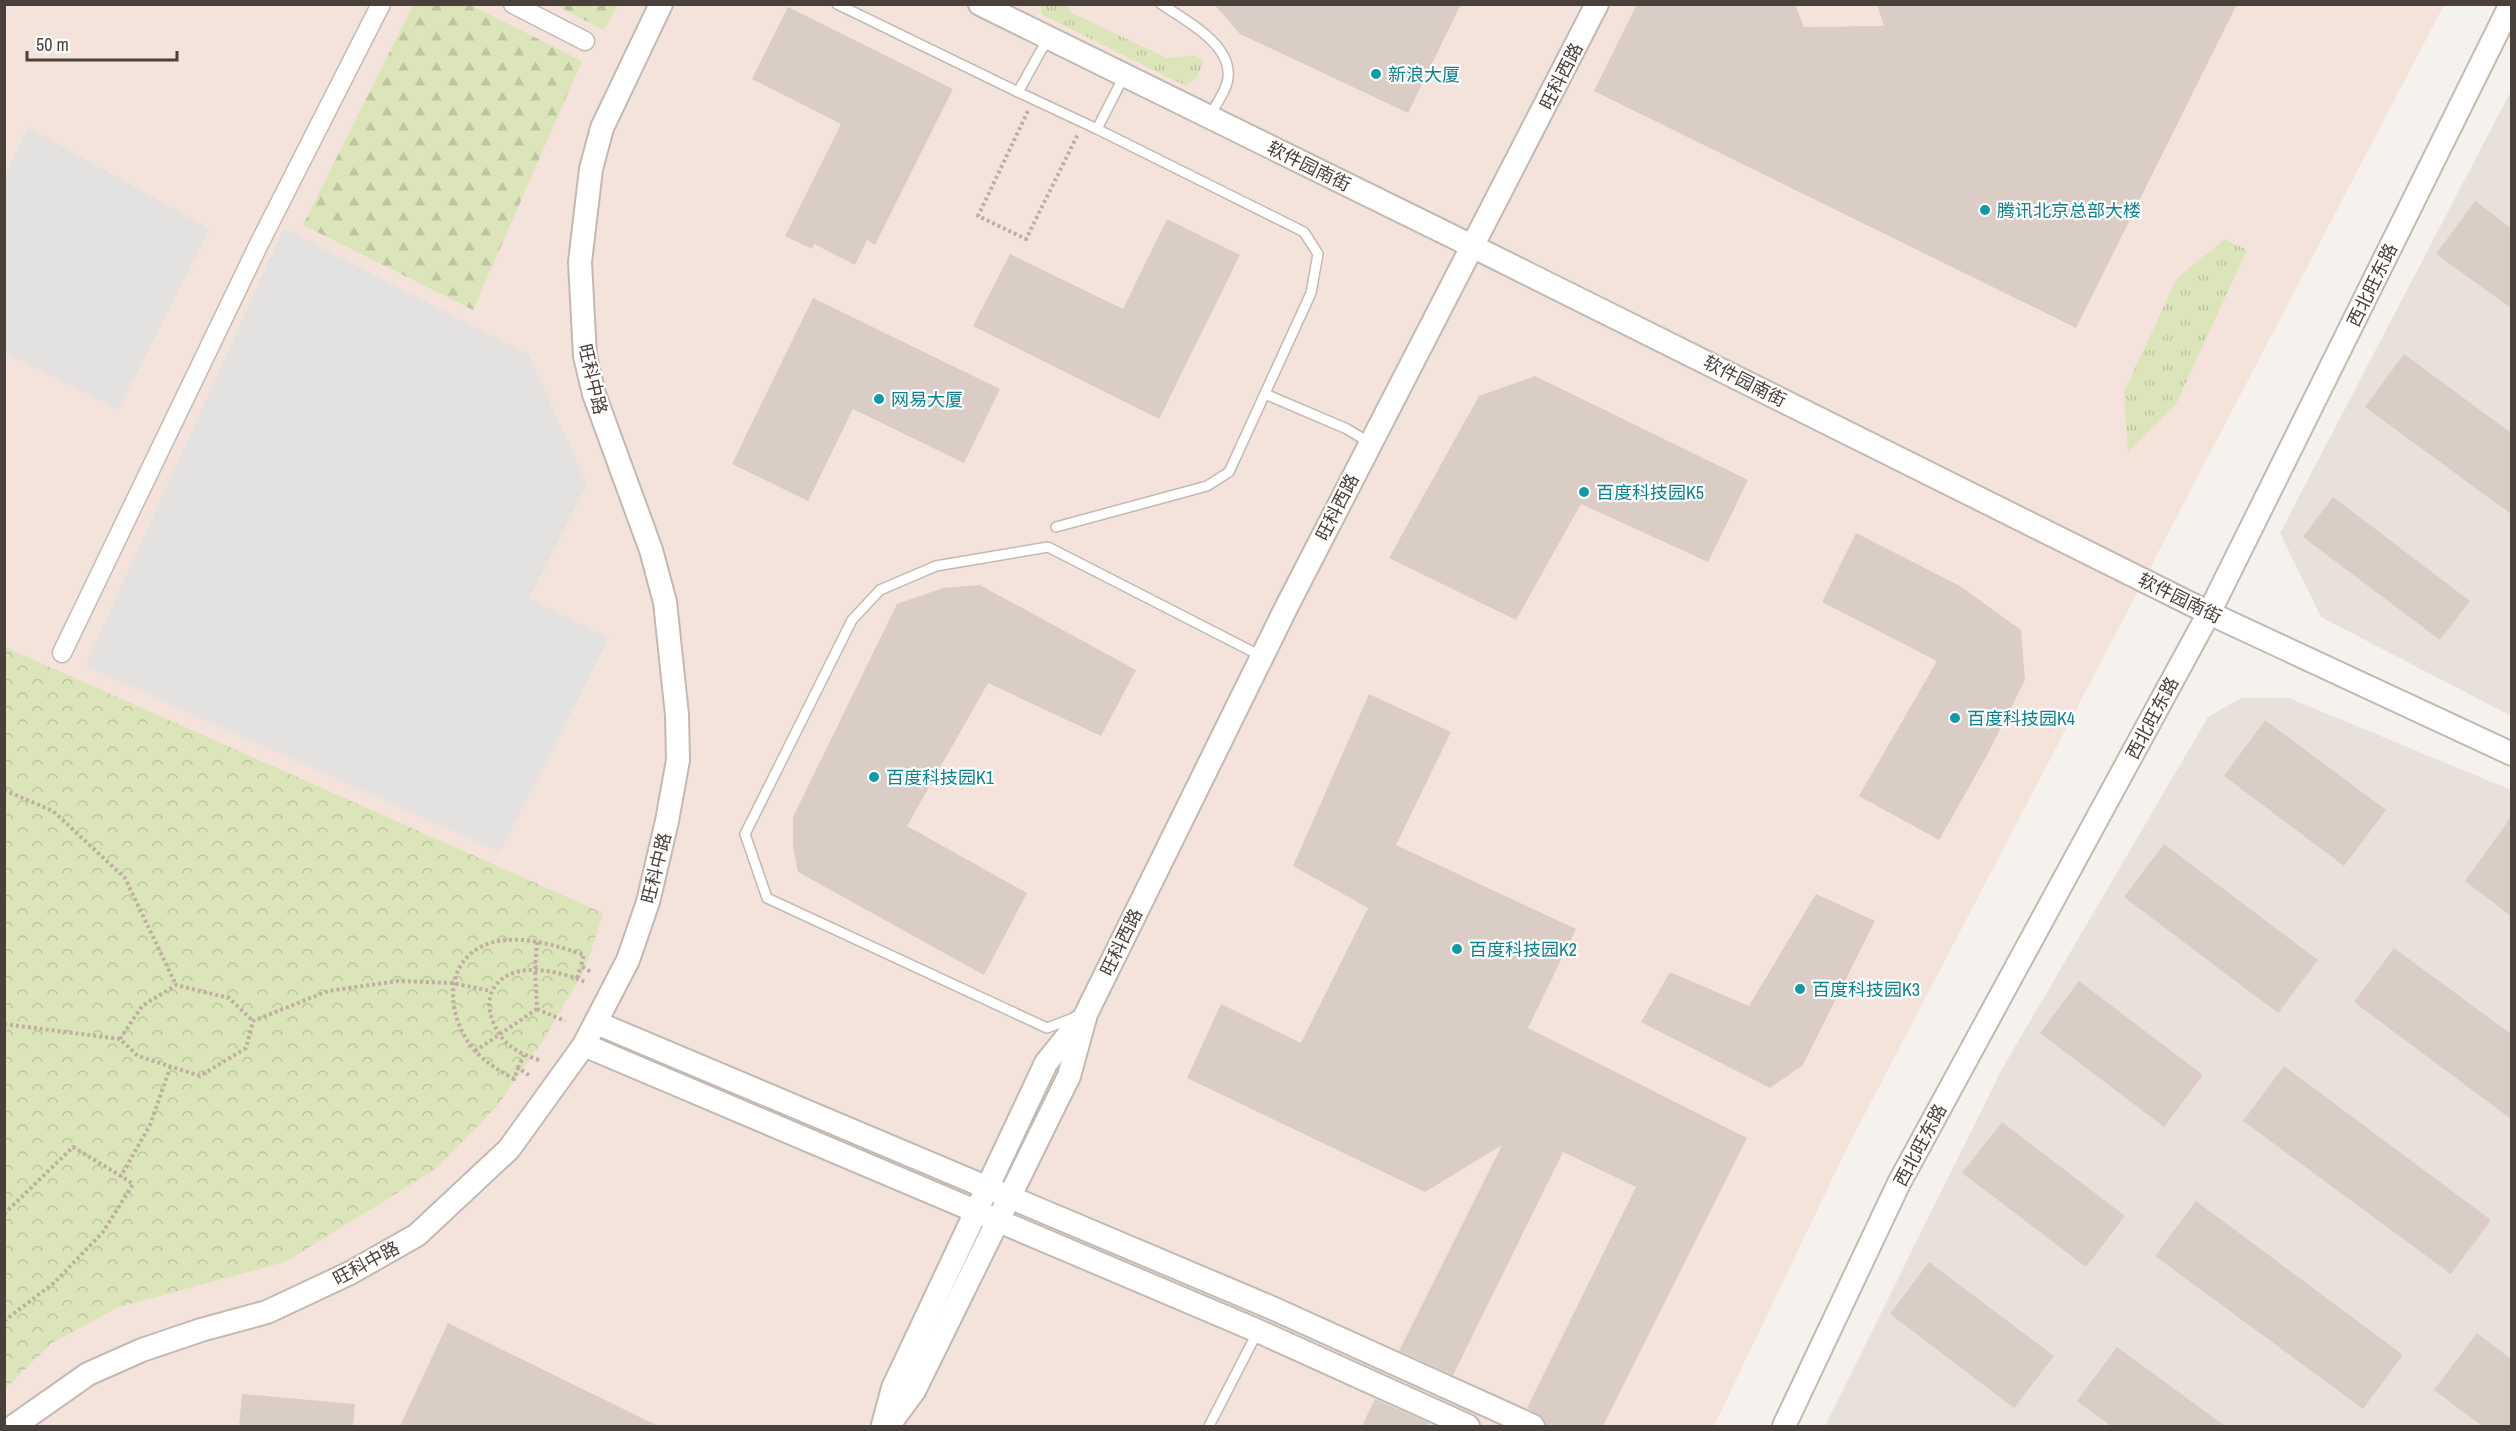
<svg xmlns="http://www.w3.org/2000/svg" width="2516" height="1431" viewBox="0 0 2516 1431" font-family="'Archivo Narrow','Noto Sans SC',sans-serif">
  <defs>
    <pattern id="grass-tufts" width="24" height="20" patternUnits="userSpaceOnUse" patternTransform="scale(1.5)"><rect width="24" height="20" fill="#dce5ba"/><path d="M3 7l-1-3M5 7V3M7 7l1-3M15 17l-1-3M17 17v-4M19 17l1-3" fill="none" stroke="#bec6a1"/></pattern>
    <pattern id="forest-firs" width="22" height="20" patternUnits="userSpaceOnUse" patternTransform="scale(1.5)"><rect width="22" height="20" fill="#dce5ba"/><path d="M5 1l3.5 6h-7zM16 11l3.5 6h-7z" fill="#bec6a1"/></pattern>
    <pattern id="park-crowns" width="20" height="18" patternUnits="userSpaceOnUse" patternTransform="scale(1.5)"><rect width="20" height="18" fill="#dce5ba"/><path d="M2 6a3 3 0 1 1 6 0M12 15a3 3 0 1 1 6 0" fill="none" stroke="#bec6a1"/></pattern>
  </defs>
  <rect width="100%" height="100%" fill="#f5f1ed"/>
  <g fill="#e8e1db">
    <polygon points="2511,91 2511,716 2321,617 2280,533"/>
    <polygon points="2241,698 2289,698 2511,790 2511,1426 1825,1426 2002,1069 2208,717"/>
  </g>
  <polygon fill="#f4e3db" points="5,5 2444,5 1847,1148 1714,1426 5,1426"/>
  <g fill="url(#grass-tufts)">
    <polygon points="1040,5 1065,5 1072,13 1167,58 1195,55 1204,62 1197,77 1186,86 1042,15"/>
    <polygon points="2225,239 2247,250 2175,406 2128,452 2124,392 2177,278"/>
  </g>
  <g fill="url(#forest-firs)">
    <polygon points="413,5 471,5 582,61 473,310 303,225"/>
    <polygon points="555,5 618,5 604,30"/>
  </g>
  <polygon fill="url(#park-crowns)" points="5,647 603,913 585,970 542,1042 497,1106 436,1169 285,1262 119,1307 52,1343 5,1389"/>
  <g fill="#e4e2e0">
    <polygon points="28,127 210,229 118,410 5,352 5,175"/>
    <polygon points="284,228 529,355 587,484 529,599 609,638 500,852 85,666"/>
  </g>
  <g fill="#d9cdc6">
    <polygon points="1214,4 1461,4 1408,113 1240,34"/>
    <polygon points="1637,4 1795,4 1804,27 1884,26 1877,4 2237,4 2076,328 1594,91"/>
    <polygon points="788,7 953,89 875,245 867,240 855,265 814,244 812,249 785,236 841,124 752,79"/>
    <polygon points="2475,201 2511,228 2511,308 2436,254"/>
    <polygon points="1167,219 1240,255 1159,419 973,326 1010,254 1123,309"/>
    <polygon points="813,298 1000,389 964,463 853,409 808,501 732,464"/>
    <polygon points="2404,354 2511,433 2511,514 2365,407"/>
    <polygon points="1535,376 1748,480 1708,562 1581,504 1516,620 1389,558 1479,396"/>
    <polygon points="2333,497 2470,601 2440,640 2303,537"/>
    <polygon points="1856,533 1960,586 2021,630 2025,680 1986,757 1939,840 1859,796 1937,661 1822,602"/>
    <polygon points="980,585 1136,670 1101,736 988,683 907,826 1027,893 984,975 798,872 793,847 793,817 897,604 943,588"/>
    <polygon points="1369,694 1451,732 1396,845 1576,929 1528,1028 1747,1138 1603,1426 1546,1426 1544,1418 1527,1408 1636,1187 1563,1152 1453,1375 1399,1351 1502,1145 1425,1192 1187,1078 1221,1004 1301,1043 1368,908 1293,866"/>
    <polygon points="2265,720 2386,810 2344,866 2224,776"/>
    <polygon points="2511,817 2511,916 2465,881"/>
    <polygon points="2164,844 2318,960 2278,1013 2124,897"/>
    <polygon points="1816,894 1875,921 1803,1065 1770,1088 1641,1022 1670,972 1749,1006"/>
    <polygon points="2394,948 2511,1034 2511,1119 2354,1002"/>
    <polygon points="2079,981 2203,1075 2164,1127 2040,1033"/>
    <polygon points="2284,1066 2491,1220 2451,1274 2243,1121"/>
    <polygon points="2002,1122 2125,1216 2086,1267 1962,1173"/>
    <polygon points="2196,1201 2403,1355 2363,1409 2155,1256"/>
    <polygon points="1929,1262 2054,1356 2014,1408 1890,1314"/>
    <polygon points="448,1323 658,1426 400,1426"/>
    <polygon points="2477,1333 2511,1359 2511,1426 2482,1426 2434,1390"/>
    <polygon points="2117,1347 2225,1426 2111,1426 2077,1401"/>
    <polygon points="242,1394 355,1404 353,1426 239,1426"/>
    <polygon points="1375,1399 1429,1423 1428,1426 1362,1426"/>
  </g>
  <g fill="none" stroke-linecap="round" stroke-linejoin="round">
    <defs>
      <g id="service">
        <polyline points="837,4 1018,92"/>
        <path d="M 1161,4 C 1185,20 1232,44 1228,78 C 1227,90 1215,106 1209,117"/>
        <polyline points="1048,38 1018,92 1097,129 1124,76"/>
        <polyline points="1265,394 1347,429 1370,443"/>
        <polyline points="1056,527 1207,486 1229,472 1311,293 1318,254 1304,232 1097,129"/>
        <polyline points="1076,1017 1047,1028 767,898 745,834 852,620 880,590 936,566 1048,547 1261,656"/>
        <polyline points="1209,1426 1258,1331"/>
      </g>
      <g id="minor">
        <polyline points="513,4 585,41"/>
        <polyline points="62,653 259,244 381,4"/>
      </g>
      <g id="tertiary">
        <polyline points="980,4 1474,247 2209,613 2512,754"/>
        <polyline points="597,1023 1270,1307 1533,1426"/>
        <polyline points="584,1045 1258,1331 1468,1426"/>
        <polyline points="883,1425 893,1388 1046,1063 1079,1022"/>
        <polyline points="14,1426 88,1374 142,1350 201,1330 267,1312 350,1273 417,1235 509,1149 584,1045 628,960 648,902 667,821 678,760 677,715 665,602 651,550 594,394 585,356 580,262 591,169 602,128 661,4"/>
        <polyline points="888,1426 914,1391 1069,1076 1086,1014 1287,606 1597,4"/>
        <polyline points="1784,1426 1899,1183 2209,613 2511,4"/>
      </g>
    </defs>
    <use href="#service" stroke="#c3b9b3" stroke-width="12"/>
    <use href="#minor" stroke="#c3b9b3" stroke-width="21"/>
    <use href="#tertiary" stroke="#c3b9b3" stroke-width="26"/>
    <g stroke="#c1aea2" stroke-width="4" stroke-dasharray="3 3" stroke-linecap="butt">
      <polyline points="1028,111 978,216 1026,239 1078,134"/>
      <polyline points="4,790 53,811 125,878 176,985"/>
      <polyline points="537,942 535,970 537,1009"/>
      <polyline points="577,978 581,966"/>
      <polyline points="537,1009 565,1021"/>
      <polyline points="4,1024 120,1039 138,1056 200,1076 246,1048 253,1021 328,991 398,981 452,983 491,991"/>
      <polyline points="120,1039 142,1006 176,985 229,998 253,1021"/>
      <polyline points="475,1051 537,1009"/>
      <path d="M 539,1060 C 518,1053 503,1045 494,1024 C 479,991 502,968 537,970 C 554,971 571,976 586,982"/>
      <polyline points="518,1068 524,1055"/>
      <path d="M 529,1075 L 518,1068 L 514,1079 C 500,1071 488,1064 477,1053 C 446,1020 440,960 490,943 C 519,934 556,945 584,955 L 581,966 L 591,972"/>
      <polyline points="4,1214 73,1147 121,1176 150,1125 170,1068"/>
      <polyline points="4,1321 55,1282 103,1232 133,1184 121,1176"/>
    </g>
    <use href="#service" stroke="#fff" stroke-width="9"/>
    <use href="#minor" stroke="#fff" stroke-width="18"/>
    <use href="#tertiary" stroke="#fff" stroke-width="22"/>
  </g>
  <g fill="#0f9aa8" stroke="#fff" stroke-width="2">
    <circle cx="1376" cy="74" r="6"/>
    <circle cx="1985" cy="210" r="6"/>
    <circle cx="879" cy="399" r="6"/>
    <circle cx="1584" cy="492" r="6"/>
    <circle cx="1955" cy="718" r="6"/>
    <circle cx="874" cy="777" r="6"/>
    <circle cx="1457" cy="949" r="6"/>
    <circle cx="1800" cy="989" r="6"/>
  </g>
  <g text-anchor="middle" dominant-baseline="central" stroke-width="4.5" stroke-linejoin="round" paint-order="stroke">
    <g font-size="18" fill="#0d838f" stroke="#fff" text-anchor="start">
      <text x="1388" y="74">新浪大厦</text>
      <text x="1997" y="210">腾讯北京总部大楼</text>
      <text x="891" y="399">网易大厦</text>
      <text x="1596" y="492">百度科技园K5</text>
      <text x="1967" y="718">百度科技园K4</text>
      <text x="886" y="777">百度科技园K1</text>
      <text x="1469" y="949">百度科技园K2</text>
      <text x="1812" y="989">百度科技园K3</text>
    </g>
    <g font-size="18" fill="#49403b" stroke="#fff">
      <text transform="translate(1561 76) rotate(-63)">旺科西路</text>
      <text transform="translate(1309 166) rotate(26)">软件园南街</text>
      <text transform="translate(2372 285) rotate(-64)">西北旺东路</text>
      <text transform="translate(593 379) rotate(77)">旺科中路</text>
      <text transform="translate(1745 381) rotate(27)">软件园南街</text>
      <text transform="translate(1337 507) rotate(-63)">旺科西路</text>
      <text transform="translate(2180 598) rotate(26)">软件园南街</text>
      <text transform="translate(2152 718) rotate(-62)">西北旺东路</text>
      <text transform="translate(656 868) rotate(-76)">旺科中路</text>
      <text transform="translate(1121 942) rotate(-64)">旺科西路</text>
      <text transform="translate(1920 1145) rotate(-62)">西北旺东路</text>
      <text transform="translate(366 1263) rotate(-28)">旺科中路</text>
    </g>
  </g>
  <rect width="2516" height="1431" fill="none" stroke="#49403b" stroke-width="12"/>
  <path d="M27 51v9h150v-9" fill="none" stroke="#49403b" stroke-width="3"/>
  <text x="36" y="51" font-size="18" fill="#49403b" stroke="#ffffff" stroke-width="4.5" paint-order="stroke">50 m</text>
</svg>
